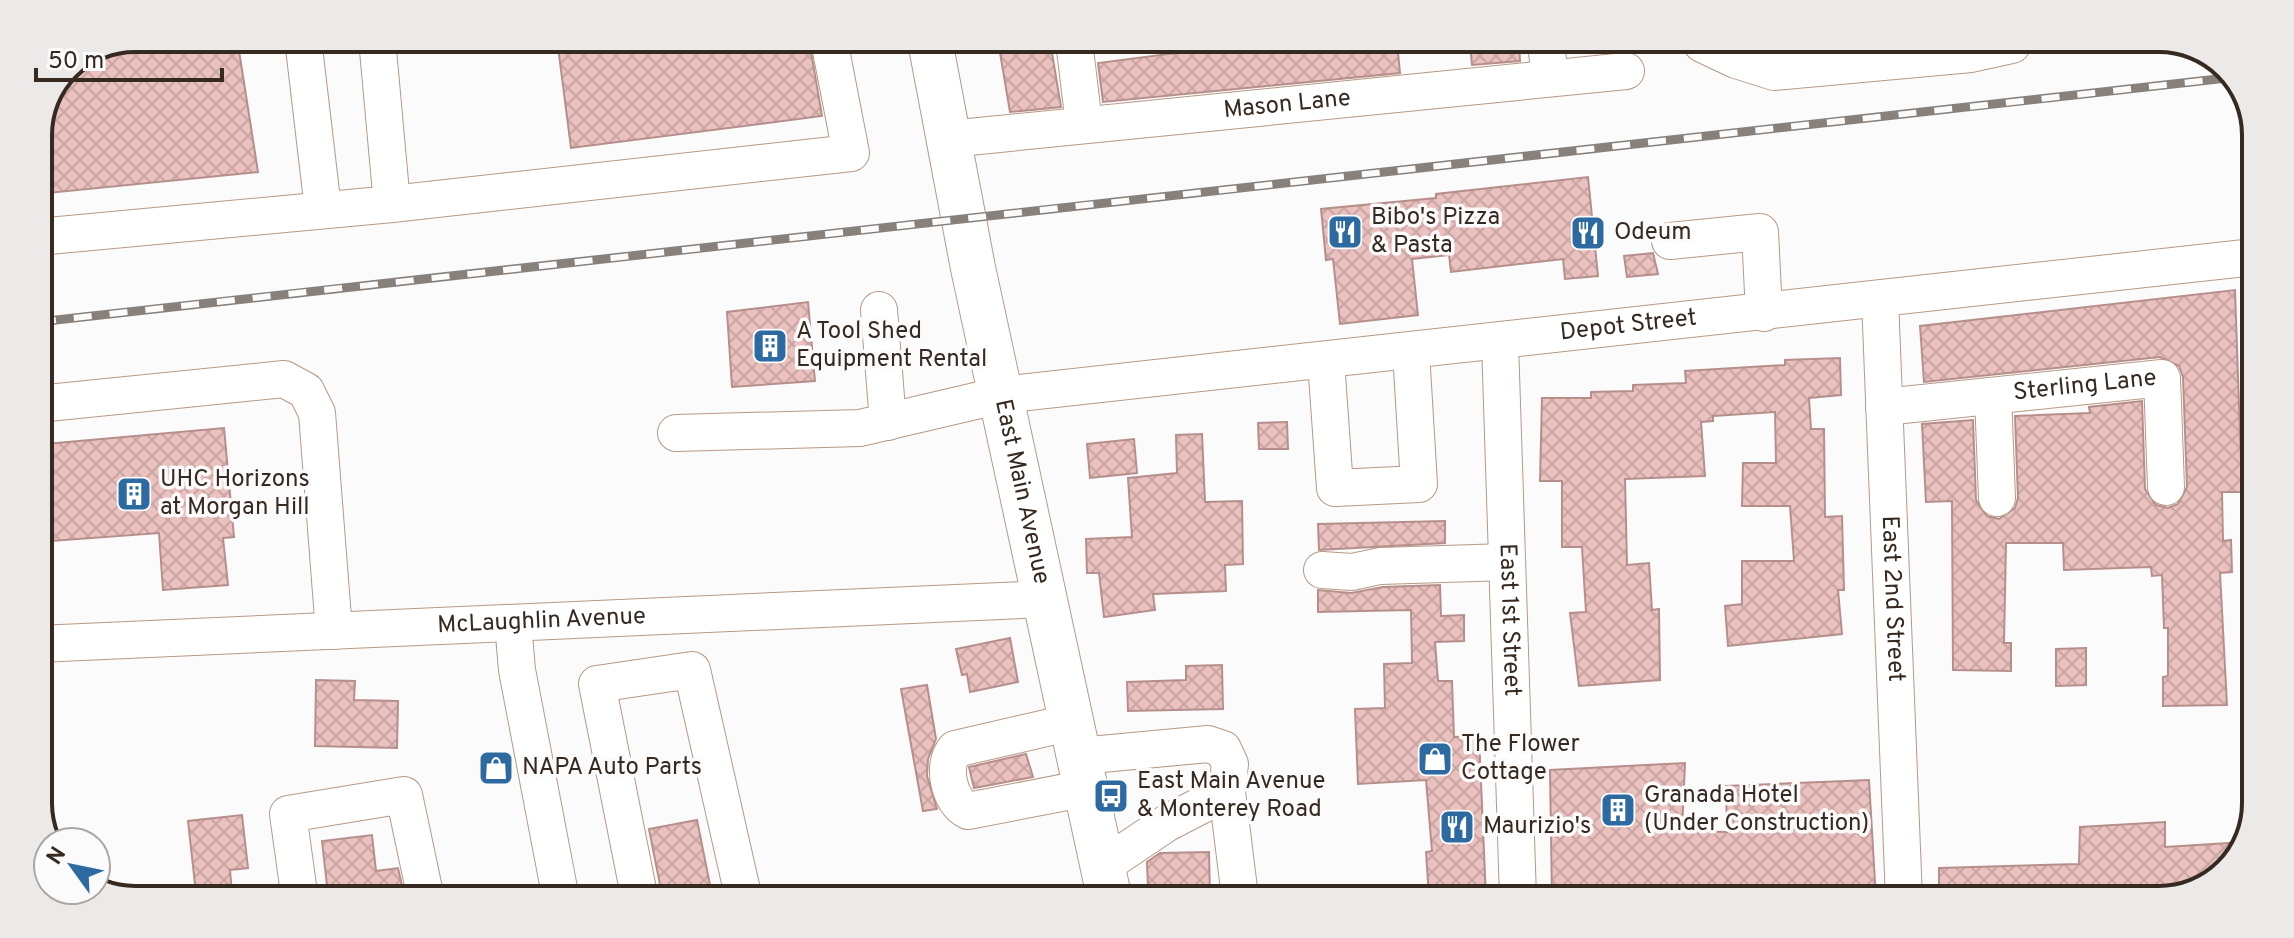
<svg xmlns="http://www.w3.org/2000/svg" width="2294" height="938" viewBox="0 0 2294 938" font-family="Overpass,sans-serif">
  <defs>
    <pattern id="building-cross-hatch" width="8" height="8" patternUnits="userSpaceOnUse" patternTransform="scale(2)"><rect width="8" height="8" fill="#eac1be"/><path d="M0 0l8 8M0 8l8-8" fill="none" stroke="#c9a6a3"/></pattern>
  </defs>
  <rect width="100%" height="100%" fill="#fbfbfb"/>
  <g fill="url(#building-cross-hatch)" stroke="#b68f8c" stroke-width="2">
    <polygon points="137,38 237,38 258,172 38,194 38,129 67,66"/>
    <polygon points="557,39 809,40 822,116 571,148"/>
    <polygon points="998,41 1050,41 1061,107 1010,112"/>
    <polygon points="1261,42 1397,42 1400,73 1103,102 1098,63"/>
    <polygon points="1470,43 1519,43 1520,61 1472,65"/>
    <polygon points="1588,177 1598,276 1565,279 1563,259 1451,272 1449,255 1412,259 1418,315 1340,324 1333,259 1326,260 1321,209 1436,198 1436,194"/>
    <polygon points="1653,253 1658,274 1627,277 1624,256"/>
    <polygon points="2235,290 2242,492 2222,492 2223,541 2231,540 2232,572 2220,573 2227,705 2163,706 2163,677 2168,676 2168,628 2164,628 2162,575 2152,576 2151,567 2064,570 2063,543 2006,543 2004,643 2011,643 2011,671 1953,670 1952,501 1926,502 1922,424 1973,420 1976,500 1987,516 1999,519 2015,508 2018,498 2015,416 2090,413 2089,407 2142,401 2145,489 2156,505 2168,508 2178,504 2187,487 2183,377 2179,366 2160,357 1924,382 1920,326"/>
    <polygon points="808,302 815,381 732,387 727,312"/>
    <polygon points="1840,358 1841,395 1809,398 1811,429 1824,429 1825,517 1842,516 1844,590 1838,590 1842,634 1728,646 1725,606 1742,604 1742,561 1794,561 1790,506 1742,506 1743,463 1776,463 1775,412 1713,416 1713,421 1701,422 1705,476 1625,479 1627,565 1649,563 1652,610 1659,609 1660,680 1579,686 1570,613 1586,612 1582,547 1562,547 1562,481 1540,481 1542,398 1591,398 1591,392 1633,391 1633,385 1686,383 1685,371 1785,365 1785,360"/>
    <polygon points="1287,422 1288,449 1259,449 1258,423"/>
    <polygon points="224,428 234,537 223,538 228,585 163,590 159,533 38,542 38,456 47,455 46,444"/>
    <polygon points="1202,434 1205,502 1242,501 1243,564 1225,565 1226,591 1153,594 1155,610 1104,617 1099,573 1087,573 1086,539 1132,537 1128,478 1177,473 1176,435"/>
    <polygon points="1134,439 1137,473 1090,478 1087,444"/>
    <polygon points="1445,521 1445,543 1319,550 1318,524"/>
    <polygon points="1440,585 1441,616 1464,615 1464,641 1435,642 1438,681 1452,681 1454,737 1479,736 1486,898 1429,897 1426,852 1432,851 1426,780 1358,784 1355,709 1385,708 1384,664 1412,663 1411,610 1318,612 1318,590 1351,593 1383,587"/>
    <polygon points="1010,638 1018,682 970,692 967,674 962,675 956,649"/>
    <polygon points="2086,648 2086,685 2056,686 2056,649"/>
    <polygon points="1222,665 1223,709 1128,711 1127,682 1186,680 1186,666"/>
    <polygon points="316,680 355,681 354,700 398,701 397,748 315,746"/>
    <polygon points="927,685 936,739 928,759 927,776 937,809 923,811 901,689"/>
    <polygon points="1026,754 1033,777 974,788 969,767"/>
    <polygon points="1685,763 1682,831 1727,832 1726,786 1869,780 1876,899 1552,898 1550,770"/>
    <polygon points="242,815 248,868 230,870 232,893 196,893 188,821"/>
    <polygon points="697,820 712,895 662,895 649,829"/>
    <polygon points="2165,822 2165,847 2246,842 2213,883 2159,900 1939,899 1939,868 2079,864 2080,827"/>
    <polygon points="372,835 376,871 398,868 404,894 328,894 322,841"/>
    <polygon points="1209,852 1210,897 1159,896 1159,889 1148,889 1147,862 1160,853"/>
  </g>
  <g fill="none" stroke-linecap="round" stroke-linejoin="round">
    <defs>
      <g id="minor">
        <polyline points="303,39 323,209"/>
        <polyline points="377,39 392,204"/>
        <polyline points="1074,41 1084,124"/>
        <polyline points="1546,43 1550,78"/>
        <polyline points="1702,44 1736,60 1774,72 1971,54 2012,45"/>
        <path id="s1" d="M 949,139 L 1626,71"/>
        <polyline points="38,237 392,204 851,153 829,40"/>
        <polyline points="1670,241 1760,232 1764,313"/>
        <path id="s2" d="M 1880,299 L 1904,899"/>
        <polyline points="879,310 888,422"/>
        <path id="s3" d="M 1500,342 L 1518,898"/>
        <polyline points="1326,361 1335,488 1419,484 1411,352"/>
        <polyline points="1993,396 1997,498"/>
        <polyline points="38,404 284,379 306,391 317,413 334,631"/>
        <path id="s4" d="M 1884,407 L 2162,378 L 2166,487"/>
        <path id="s5" d="M 676,433 L 860,428 L 1001,395 L 2254,257"/>
        <polyline points="1322,570 1352,572 1380,566 1507,562"/>
        <polyline points="513,623 517,670 560,894"/>
        <path id="s6" d="M 38,644 L 1044,599"/>
        <path d="M 1072,722 L 955,749 C 941,765 949,802 968,811 L 1087,788"/>
        <polyline points="1080,756 1208,744 1223,749 1230,764 1227,792 1240,897"/>
        <polyline points="1103,866 1167,823 1227,792"/>
        <polyline points="299,893 288,814 404,795 425,894"/>
        <polyline points="639,895 597,684 692,670 743,895"/>
      </g>
      <g id="major">
        <path id="s7" d="M 930,41 L 973,268 L 1109,896"/>
      </g>
    </defs>
    <use href="#minor" stroke="#b79983" stroke-width="38"/>
    <use href="#major" stroke="#b79983" stroke-width="46"/>
    <use href="#minor" stroke="#fff" stroke-width="36"/>
    <use href="#major" stroke="#fff" stroke-width="44"/>
    <defs>
      <polyline id="rail" points="38,322 2236,77"/>
    </defs>
    <use href="#rail" stroke="#87807b" stroke-width="9"/>
    <use href="#rail" stroke="#fbfbfb" stroke-width="6" stroke-dasharray="18" stroke-linecap="butt"/>
  </g>
  <defs>
    <symbol id="restaurant-square" viewBox="-11 -11 22 22"><rect x="-9" y="-9" width="18" height="18" rx="4" fill="#2d6aa1" stroke="#fbfbfb"/><path d="M-5-6h1v4h1v-4h1v4h1v-4h1v5L-1.5 .5V6h-2V.5L-5-1ZM5-6V6H3V1.5H1.5Q1.5-4 5-6Z" fill="#fff"/></symbol>
    <symbol id="building-square" viewBox="-11 -11 22 22"><rect x="-9" y="-9" width="18" height="18" rx="4" fill="#2d6aa1" stroke="#fbfbfb"/><path d="M-4-6H4V6H1V3H-1V6H-4ZM-2.5-4.3h1.7v1.8h-1.7ZM.8-4.3h1.7v1.8H.8ZM-2.5-1h1.7V.8h-1.7ZM.8-1h1.7V.8H.8Z" fill="#fff"/></symbol>
    <symbol id="shop-square" viewBox="-11 -11 22 22"><rect x="-9" y="-9" width="18" height="18" rx="4" fill="#2d6aa1" stroke="#fbfbfb"/><path d="M-5-2.5h2.3a2.7 3.5 0 0 1 5.4 0H5L5.5 6h-11ZM-1.5-2.5h3a1.5 2.3 0 0 0-3 0Z" fill="#fff"/></symbol>
    <symbol id="bus-square" viewBox="-11 -11 22 22"><rect x="-9" y="-9" width="18" height="18" rx="4" fill="#2d6aa1" stroke="#fbfbfb"/><path d="M-5-6H5V4H4V6H2V4H-2V6H-4V4H-5ZM-3.5-4V0h7V-4ZM-3.5 1.2v1.5H-2V1.2ZM2 1.2v1.5H3.5V1.2Z" fill="#fff"/></symbol>
  </defs>
  <g fill-rule="evenodd">
    <use href="#restaurant-square" x="1325" y="212" width="40" height="40"/>
    <use href="#restaurant-square" x="1568" y="213" width="40" height="40"/>
    <use href="#building-square" x="750" y="326" width="40" height="40"/>
    <use href="#building-square" x="114" y="474" width="40" height="40"/>
    <use href="#shop-square" x="1415" y="739" width="40" height="40"/>
    <use href="#shop-square" x="476" y="748" width="40" height="40"/>
    <use href="#bus-square" x="1091" y="776" width="40" height="40"/>
    <use href="#building-square" x="1598" y="790" width="40" height="40"/>
    <use href="#restaurant-square" x="1437" y="807" width="40" height="40"/>
  </g>
  <g text-anchor="middle" dominant-baseline="central" stroke-width="7" stroke-linejoin="round" paint-order="stroke">
    <g font-size="24" fill="#352920" stroke="#fbfbfb">
      <text stroke="none"><textPath href="#s1" startOffset="340">Mason Lane</textPath></text>
      <text stroke="none"><textPath href="#s5" startOffset="960">Depot Street</textPath></text>
      <text stroke="none"><textPath href="#s4" startOffset="202">Sterling Lane</textPath></text>
      <text stroke="none"><textPath href="#s7" startOffset="460">East Main Avenue</textPath></text>
      <text stroke="none"><textPath href="#s2" startOffset="300">East 2nd Street</textPath></text>
      <text stroke="none"><textPath href="#s3" startOffset="278">East 1st Street</textPath></text>
      <text stroke="none"><textPath href="#s6" startOffset="504">McLaughlin Avenue</textPath></text>
    </g>
    <g font-size="24" fill="#352920" stroke="#fbfbfb" text-anchor="start">
      <text x="1371" y="218">Bibo's Pizza<tspan x="1371" dy="28">&amp; Pasta</tspan></text>
      <text x="1614" y="233">Odeum</text>
      <text x="796" y="332">A Tool Shed<tspan x="796" dy="28">Equipment Rental</tspan></text>
      <text x="160" y="480">UHC Horizons<tspan x="160" dy="28">at Morgan Hill</tspan></text>
      <text x="1461" y="745">The Flower<tspan x="1461" dy="28">Cottage</tspan></text>
      <text x="522" y="768">NAPA Auto Parts</text>
      <text x="1137" y="782">East Main Avenue<tspan x="1137" dy="28">&amp; Monterey Road</tspan></text>
      <text x="1644" y="796">Granada Hotel<tspan x="1644" dy="28">(Under Construction)</tspan></text>
      <text x="1483" y="827">Maurizio's</text>
    </g>
  </g>
  <path d="M0 0H2294V938H0ZM135 52H2159A83 83 0 0 1 2242 135V803A83 83 0 0 1 2159 886H135A83 83 0 0 1 52 803V135A83 83 0 0 1 135 52Z" fill="#ebeae9" fill-rule="evenodd"/>
  <path fill="none" stroke="#352920" stroke-width="4" d="M135 52H2159A83 83 0 0 1 2242 135V803A83 83 0 0 1 2159 886H135A83 83 0 0 1 52 803V135A83 83 0 0 1 135 52Z"/>
  <g transform="translate(72 866) rotate(303)"><circle r="38" fill="#fbfbfb" stroke="#aca7a3" stroke-width="2"/>
  <path d="M0-6L14 30L0 20L-14 30Z" fill="#2d6aa1"/>
  <text y="-12" font-size="22" font-weight="bold" text-anchor="middle" fill="#352920">N</text>
  </g>
  <path d="M36 68v12h186v-12" fill="none" stroke="#352920" stroke-width="4"/>
  <text x="48" y="68" font-size="24" fill="#352920" stroke="#fbfbfb" stroke-width="6" paint-order="stroke">50 m</text>
</svg>
